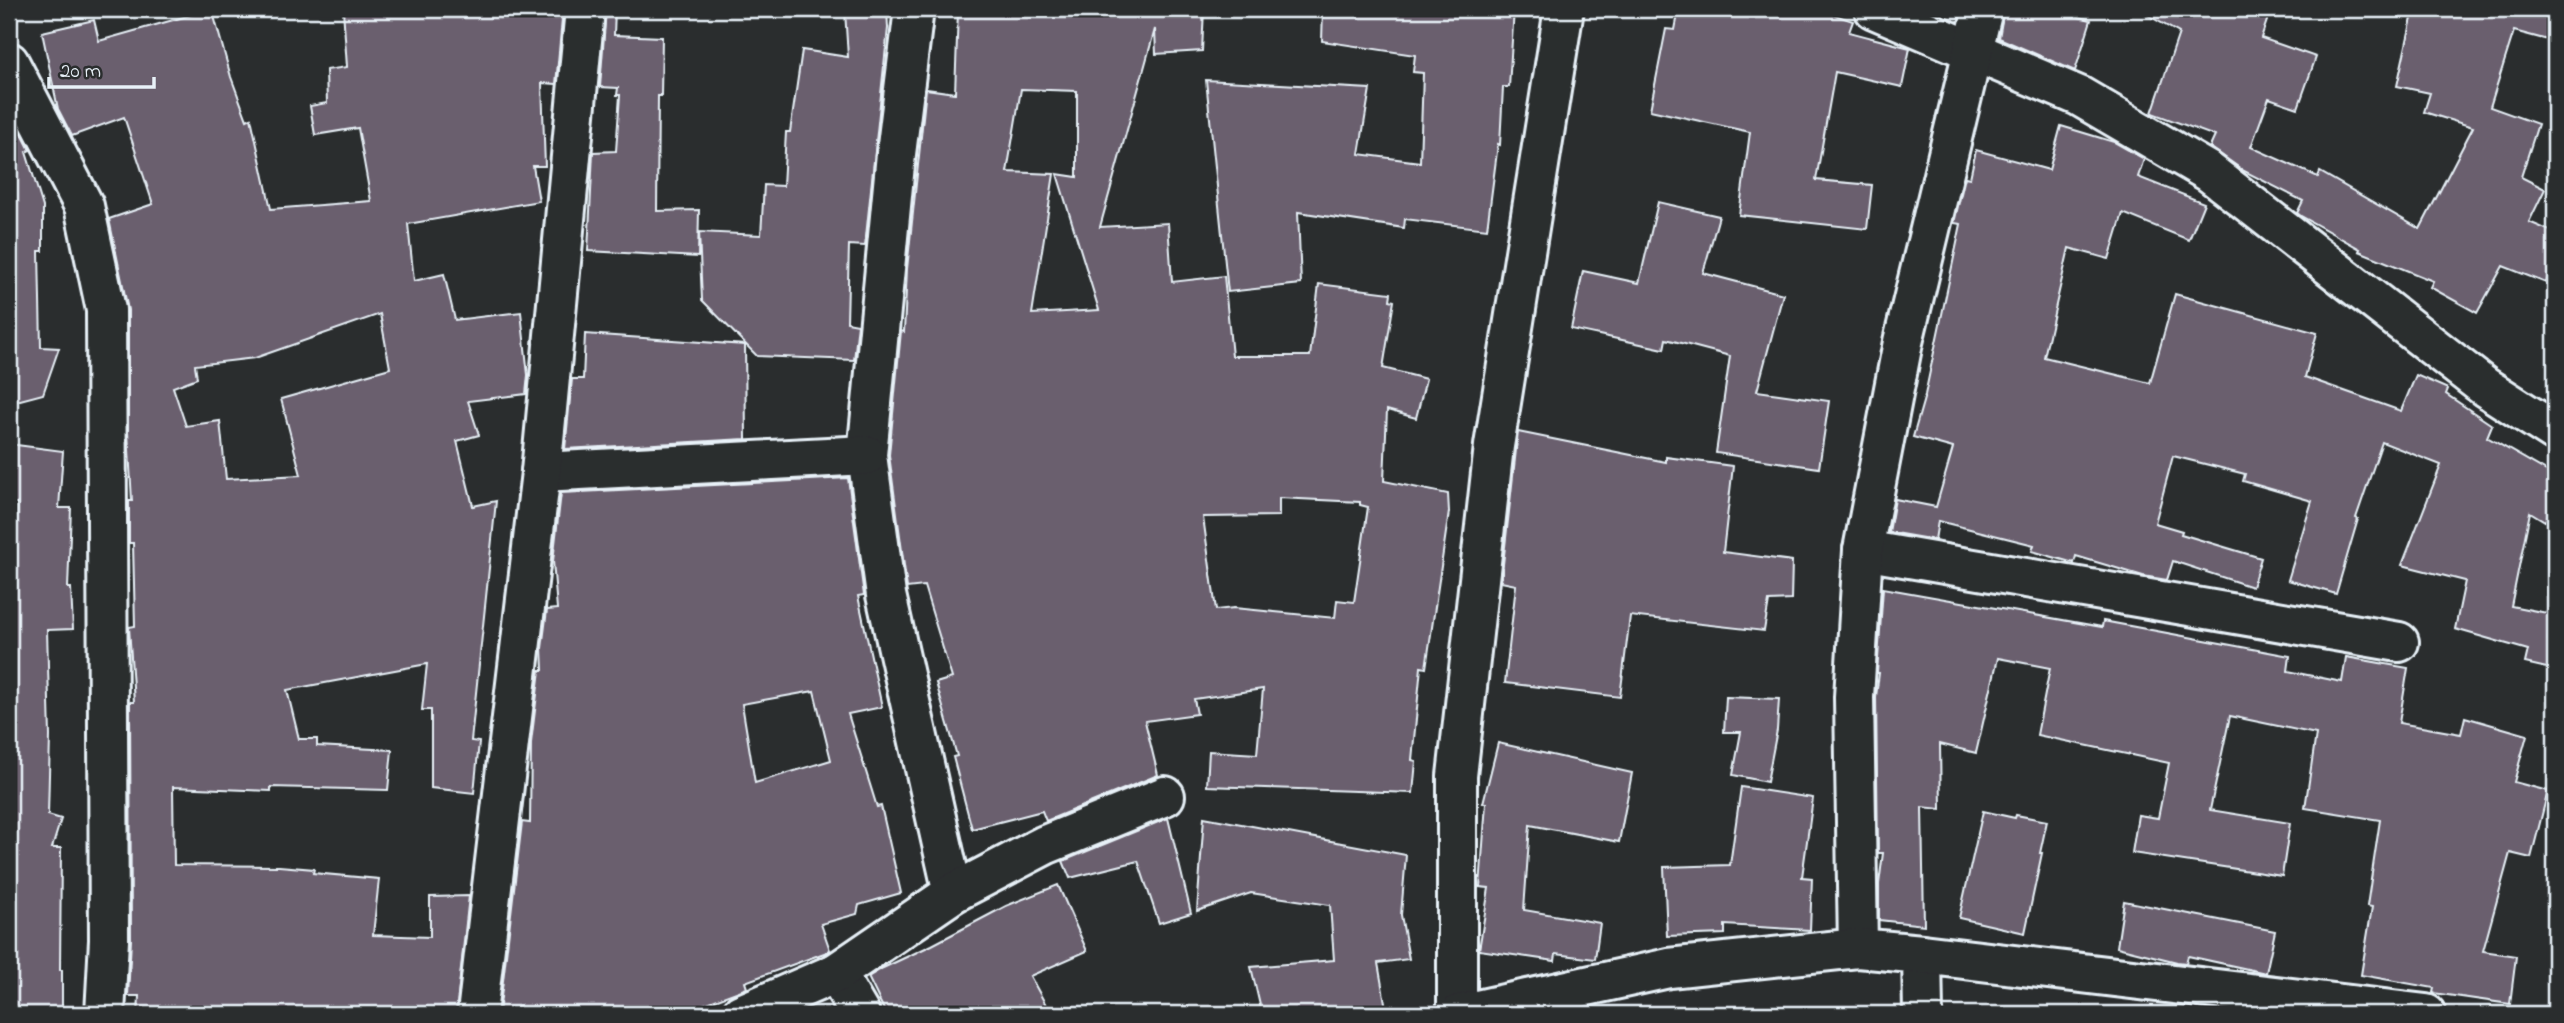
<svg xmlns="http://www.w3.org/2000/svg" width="2564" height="1023" viewBox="0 0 2564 1023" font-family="'Indie Flower',sans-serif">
  <rect width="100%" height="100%" fill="#2a2d2e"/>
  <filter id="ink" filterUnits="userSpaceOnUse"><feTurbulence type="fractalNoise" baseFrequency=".0143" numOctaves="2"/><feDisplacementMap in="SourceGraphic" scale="14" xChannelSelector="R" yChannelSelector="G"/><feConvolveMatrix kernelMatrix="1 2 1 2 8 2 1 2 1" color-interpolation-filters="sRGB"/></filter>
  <g filter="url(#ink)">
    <g fill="#6b5f6e" stroke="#e8f1f8" stroke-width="2" fill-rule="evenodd">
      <path d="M 212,9 L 231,77 L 247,120 L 251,118 L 271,209 L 371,201 L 358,128 L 315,135 L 310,106 L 327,103 L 326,70 L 347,67 L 343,9 L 563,9 L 556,84 L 542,83 L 545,166 L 533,166 L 539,201 L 408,224 L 414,281 L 444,274 L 455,320 L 521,312 L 528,375 L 526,394 L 468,401 L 479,435 L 457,441 L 473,506 L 496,501 L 471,741 L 479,742 L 474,793 L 431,788 L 431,710 L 422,710 L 427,664 L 287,690 L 299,739 L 317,739 L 317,746 L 392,750 L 388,790 L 271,787 L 271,791 L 173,787 L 174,865 L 279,866 L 314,869 L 313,873 L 379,879 L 373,935 L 430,937 L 430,897 L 469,896 L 456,1014 L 138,1014 L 139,996 L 128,996 L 131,940 L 130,702 L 134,702 L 129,627 L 135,626 L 133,543 L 129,543 L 129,501 L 132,501 L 128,432 L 128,310 L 109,219 L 153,204 L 124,117 L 72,136 L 58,109 L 42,32 L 94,20 L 99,41 ZM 380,314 L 390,368 L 281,399 L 301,475 L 226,479 L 220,421 L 186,426 L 173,387 L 197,378 L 195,365 L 255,358 Z"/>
      <polygon points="606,9 615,9 614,35 662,37 661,96 658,96 657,211 699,210 698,257 588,251 593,152 616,151 620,95 617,95 618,88 600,87"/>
      <polygon points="887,9 888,28 865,246 849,245 847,322 858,324 854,360 757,356 702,300 699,232 761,235 764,185 783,186 786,132 790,132 802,50 848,57 845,11"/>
      <path d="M 1011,9 L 1204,9 L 1202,51 L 1156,54 L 1155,29 L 1100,227 L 1168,223 L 1172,282 L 1224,276 L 1232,356 L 1310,356 L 1319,284 L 1391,293 L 1390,300 L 1394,301 L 1383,368 L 1426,379 L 1416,418 L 1387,410 L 1384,481 L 1448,494 L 1449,512 L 1426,668 L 1421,667 L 1412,760 L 1416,761 L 1413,793 L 1207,786 L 1209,751 L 1257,754 L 1263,689 L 1194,699 L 1197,714 L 1145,721 L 1158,775 L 1046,821 L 1042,811 L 972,829 L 953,757 L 957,756 L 936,683 L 952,678 L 924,586 L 907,588 L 889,455 L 901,331 L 904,332 L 907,269 L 926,89 L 955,93 L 958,11 L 1011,12 ZM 1021,89 L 1077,91 L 1077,177 L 1057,174 L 1099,310 L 1032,314 L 1054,174 L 1007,172 ZM 1279,498 L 1360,502 L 1360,505 L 1368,507 L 1354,602 L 1337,600 L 1335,618 L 1234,608 L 1216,610 L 1203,517 L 1279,516 Z"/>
      <polygon points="1323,9 1514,9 1509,87 1503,87 1500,145 1498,144 1487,229 1405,219 1404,228 1298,212 1301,284 1228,292 1206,80 1370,89 1359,154 1420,162 1423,73 1413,72 1415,55 1322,41"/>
      <polygon points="1679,9 1817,9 1853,21 1849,32 1910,48 1902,87 1835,72 1816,180 1872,185 1867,229 1739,215 1750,132 1650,110 1666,29 1675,30"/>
      <polygon points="2004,9 2046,9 2091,20 2075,71 1999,38"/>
      <polygon points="2137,9 2271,9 2261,38 2316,57 2298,108 2269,98 2251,147 2318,177 2320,172 2420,229 2473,127 2424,112 2430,93 2397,86 2414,9 2555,9 2555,42 2514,31 2490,107 2538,124 2521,177 2545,189 2529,222 2555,233 2555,260 2546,283 2503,266 2477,313 2430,287 2433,281 2359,251 2360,249 2301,216 2297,213 2303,201 2244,171 2210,147 2215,136 2152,113 2179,33"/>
      <polygon points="14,118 30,150 26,152 43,207 43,251 39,251 41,347 59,348 43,394 9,403 9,119"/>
      <polygon points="2061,126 2114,142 2144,159 2138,177 2204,203 2189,240 2123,213 2109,259 2069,248 2044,357 2150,383 2175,294 2317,333 2305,377 2401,411 2416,375 2448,389 2446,394 2492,425 2487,437 2555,476 2555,503 2545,521 2530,512 2511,606 2552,614 2548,640 2555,641 2555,670 2525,663 2528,650 2455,629 2465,581 2402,565 2441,465 2382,442 2356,518 2358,519 2336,594 2288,580 2312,501 2243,481 2245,474 2173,456 2155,523 2182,531 2181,534 2261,558 2252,587 2173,561 2167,580 2143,576 2076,556 2074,563 2032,551 2034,545 1938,521 1935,540 1889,532 1895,499 1936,507 1953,448 1913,437 1925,395 1961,224 1954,223 1965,177 1970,178 1976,150 2049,170"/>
      <polygon points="1658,202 1719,216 1703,273 1783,294 1757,391 1829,401 1819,468 1716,453 1730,356 1666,339 1664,349 1571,329 1583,271 1639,283"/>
      <polygon points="585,334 745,345 746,439 565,449 572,379 583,379"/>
      <polygon points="1518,432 1666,462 1666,457 1733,466 1723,552 1792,561 1791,600 1769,601 1764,631 1630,616 1620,697 1505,683 1516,585 1501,582"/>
      <polygon points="9,444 63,451 59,508 71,508 68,588 71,588 73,629 47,630 50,736 48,815 61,819 52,848 61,848 60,970 62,970 62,1014 9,1014 9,588 14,588 17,503 9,503"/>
      <path d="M 848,478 L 864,595 L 858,596 L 882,707 L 848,714 L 877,807 L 881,806 L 901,893 L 859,905 L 857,914 L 821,924 L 830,950 L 827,952 L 745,982 L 747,988 L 678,1014 L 593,1014 L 592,1011 L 566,1014 L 499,1014 L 522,822 L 530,823 L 531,743 L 540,670 L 543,670 L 542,648 L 547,610 L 557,609 L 553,561 L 561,493 ZM 814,691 L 831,760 L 755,783 L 742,704 Z"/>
      <polygon points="1883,588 2102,627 2103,621 2290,656 2288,671 2342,682 2346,657 2408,668 2399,723 2461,734 2465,717 2527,735 2514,782 2548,791 2531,858 2510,853 2483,951 2516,956 2510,1004 2433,993 2434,988 2361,975 2372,907 2367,906 2380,820 2305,808 2316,734 2230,716 2210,810 2290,823 2282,876 2132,853 2138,815 2158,818 2169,763 2037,735 2050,668 1998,658 1976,753 1940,744 1941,809 1922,807 1924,925 1879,920 1879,884 1883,853 1878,853 1876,697 1879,673 1877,673"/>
      <polygon points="1726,697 1779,699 1777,730 1767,782 1733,775 1741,732 1724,732"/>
      <polygon points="1498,743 1632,773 1619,842 1530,825 1524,910 1600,923 1595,959 1556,954 1555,961 1479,950 1489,888 1480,887 1486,803 1483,803"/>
      <polygon points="1741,787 1813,798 1802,877 1812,878 1810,930 1725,925 1725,934 1667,936 1664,867 1730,865"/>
      <polygon points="1983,811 2015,818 2016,815 2047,821 2040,853 2042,853 2025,933 1959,918"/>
      <polygon points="1204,817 1406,855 1401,915 1409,959 1378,963 1387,1014 1262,1014 1251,967 1334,960 1330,905 1251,893 1197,911"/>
      <polygon points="1168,818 1191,913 1159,923 1138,861 1070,878 1063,861"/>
      <polygon points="1058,885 1087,951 1030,976 1051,1014 886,1014 868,977 883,968 932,945 1006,906"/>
      <polygon points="2124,901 2275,931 2266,973 2188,956 2186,963 2177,962 2117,947"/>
    </g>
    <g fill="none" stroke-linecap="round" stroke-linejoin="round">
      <defs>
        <g id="minor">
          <polyline points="914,9 896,154 867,455 886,595 953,893"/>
          <polyline points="1874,9 2079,96 2209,172 2485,387 2555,432"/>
          <polyline points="9,62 84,206 106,310 109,940 105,1014"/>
          <polyline points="541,472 867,455"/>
          <polyline points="1863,550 2399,642"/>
          <polyline points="1858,948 1854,697 1863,550 1903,342 1983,9"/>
          <polyline points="1922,954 1923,1014"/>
          <polyline points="836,973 860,1014"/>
          <polyline points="477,1014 541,472 585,9"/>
          <polyline points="741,1014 836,973 953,893 1045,845 1165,796"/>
          <polyline points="1457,1014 1457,776 1494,446 1564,9"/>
          <polyline points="1459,1014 1669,968 1858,948 1922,954 2426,1014"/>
        </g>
      </defs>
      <use href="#minor" stroke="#e8f1f8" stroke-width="44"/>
      <use href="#minor" stroke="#2a2d2e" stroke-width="38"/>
    </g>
  </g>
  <rect width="2564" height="1023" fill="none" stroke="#2a2d2e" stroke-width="35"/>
  <rect x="18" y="18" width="2529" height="988" fill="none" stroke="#e8f1f8" stroke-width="2.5" filter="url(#ink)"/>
  <path d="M49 77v10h105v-10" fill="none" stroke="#e8f1f8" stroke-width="3.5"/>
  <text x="60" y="77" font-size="21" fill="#e8f1f8" stroke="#2a2d2e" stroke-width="5" paint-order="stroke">20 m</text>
</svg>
